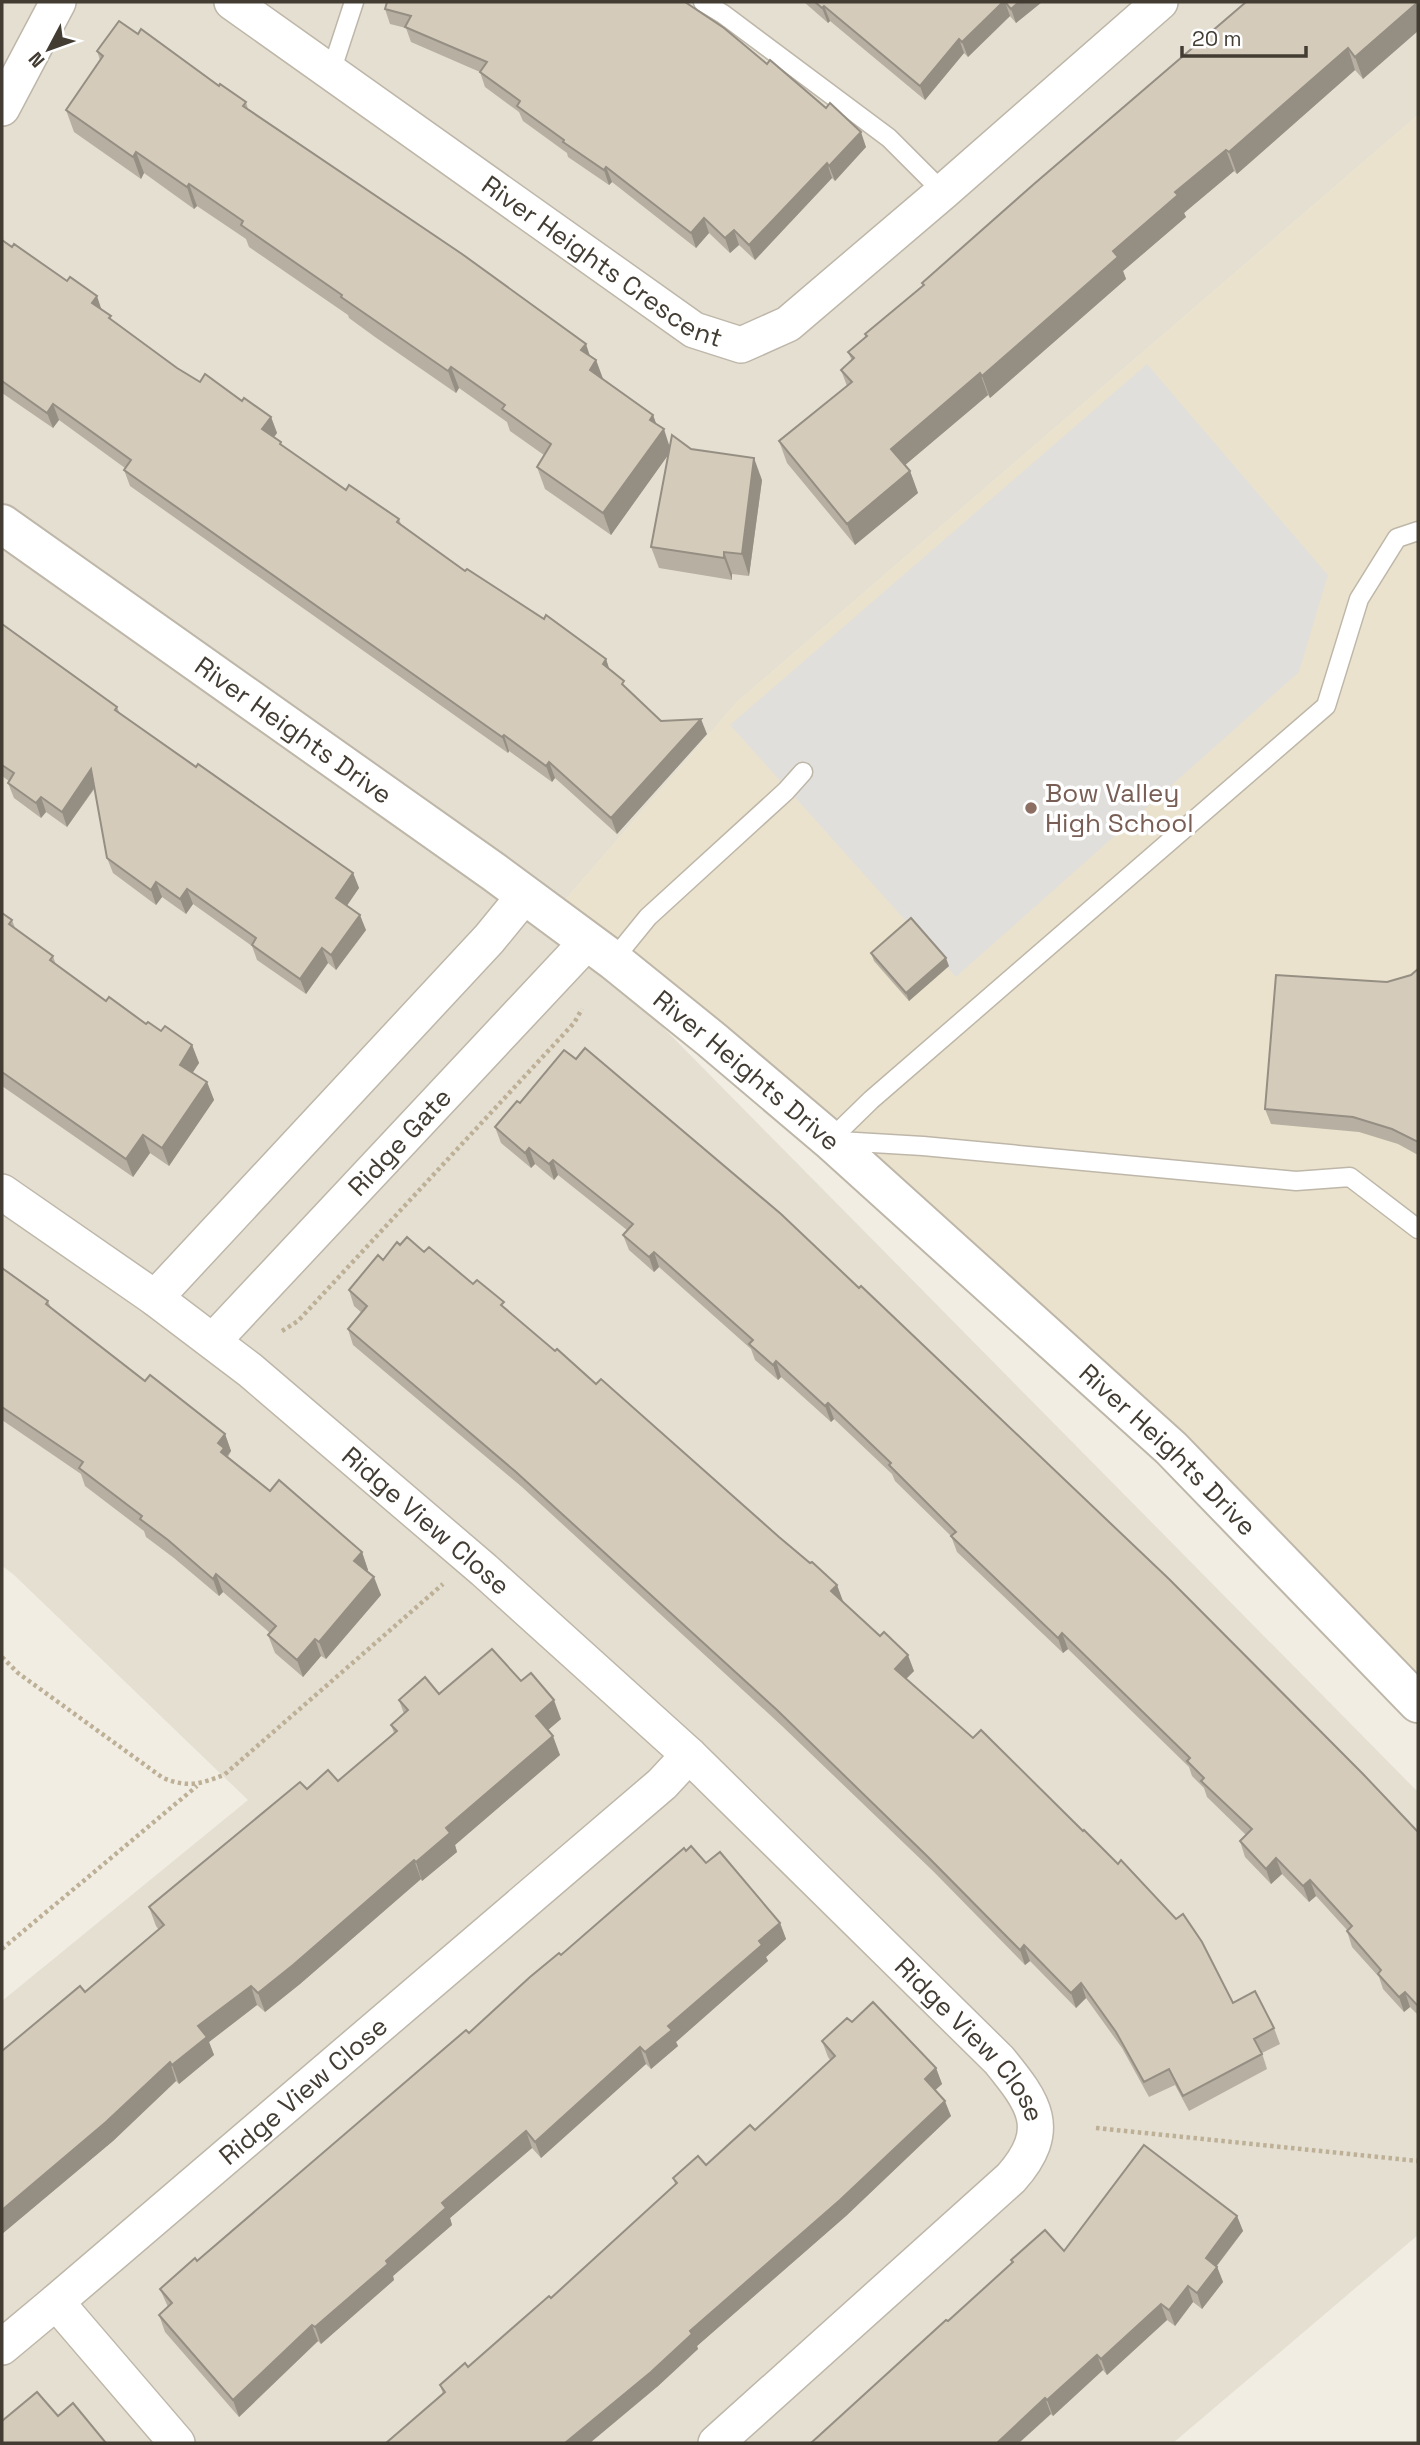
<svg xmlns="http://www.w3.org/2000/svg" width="1420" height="2445" viewBox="0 0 1420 2445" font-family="'Space Grotesk',sans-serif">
  <rect width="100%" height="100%" fill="#f1ede2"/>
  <polygon fill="#e4dfd1" points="2,2 1418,2 1418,115 737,702 552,915 1418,1792 1418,2235 1173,2443 2,2443 2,2001 248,1800 13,1574 2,1566"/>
  <polygon fill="#eae2cc" points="1418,115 1418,1703 1171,1448 552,915 737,702"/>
  <polygon fill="#e1dfdb" points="1147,364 1328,575 1299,672 956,977 730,725"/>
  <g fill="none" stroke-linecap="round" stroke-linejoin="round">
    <defs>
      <g id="service">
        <polyline points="703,2 723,14 889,138 943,192"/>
        <polyline points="331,72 354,2"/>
        <polyline points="613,960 648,917 786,791 803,772"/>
        <polyline points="830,1140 871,1100 1326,706 1359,599 1397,538 1418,531"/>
        <polyline points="839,1141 923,1146 1296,1181 1350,1177 1418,1229"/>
      </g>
      <g id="minor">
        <path id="s1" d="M 232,2 L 694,330 L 741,345 L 788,324 L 943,192 L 1160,2"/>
        <polyline points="2,108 58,2"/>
        <path id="s2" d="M 2,1192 L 155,1298 L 250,1370 L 484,1570 L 689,1755 L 999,2060 C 1034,2103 1054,2129 1011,2178 L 716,2443"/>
        <polyline points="155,1298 489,939 525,895"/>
        <path id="s3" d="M 213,1341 L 587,942"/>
        <polyline points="2,2347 56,2302"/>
        <path id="s4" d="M 177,2443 L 56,2302 L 662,1784 L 689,1755"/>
      </g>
      <g id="tertiary">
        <path id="s5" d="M 2,524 L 494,872 L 613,960 L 712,1040 L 830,1140 L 1171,1448 L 1418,1703"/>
      </g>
    </defs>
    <use href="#service" stroke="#beb7a9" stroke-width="21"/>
    <use href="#minor" stroke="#beb7a9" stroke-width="38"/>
    <use href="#tertiary" stroke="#beb7a9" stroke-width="42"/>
    <g stroke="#bdb097" stroke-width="4.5" stroke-dasharray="3.5 3.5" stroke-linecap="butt">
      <polyline points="282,1331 298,1321 574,1023 582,1009"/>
      <path d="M 2,1657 L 18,1673 L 163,1778 C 189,1788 199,1784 224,1775 L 443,1584"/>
      <polyline points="2,1949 197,1786"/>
      <polyline points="1096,2128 1418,2161"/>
    </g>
    <use href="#service" stroke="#fff" stroke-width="18"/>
    <use href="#minor" stroke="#fff" stroke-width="35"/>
    <use href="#tertiary" stroke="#fff" stroke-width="38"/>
  </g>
  <g fill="#b7afa1">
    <polygon points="804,2 1042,2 1016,23 1010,16 968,57 964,53 925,100 830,21 828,23"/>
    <polygon points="1418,2 1363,79 1355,70 1237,174 1234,171 1184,213 1186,217 1123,271 1126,279 990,398 988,395 905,465 910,471 918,493 855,545 787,463 779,441 847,386 841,370 852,361 848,352 866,337 865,334 923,285 922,283"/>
    <polygon points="385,9 866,147 835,181 832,178 755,260 739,245 730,253 709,233 696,248 612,182 609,185 568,157 567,153 523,121 519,112 485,87 480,72 411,42 406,28 390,24"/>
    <polygon points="138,34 246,102 248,109 596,360 604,381 653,415 656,424 670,447 691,449 762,480 749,576 732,574 732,580 659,568 651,547 668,455 611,535 545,489 537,467 544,455 510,431 507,422 459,388 456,393 375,337 349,318 348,315 249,247 246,239 197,206 194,209 144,173 141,179 74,132 66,110 100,60 97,51"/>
    <polygon points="2,240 102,310 113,321 177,368 200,382 242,401 271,417 277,433 274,437 282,446 346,490 399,519 401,524 465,571 606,659 609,669 628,690 661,721 707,734 617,834 555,778 552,782 509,751 508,753 130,486 124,470 125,468 59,420 53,428 2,393"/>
    <polygon points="2,624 117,707 120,714 353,873 359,888 347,905 366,930 336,970 328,963 306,994 257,960 252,946 193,904 186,914 162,897 156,905 113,873 107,858 95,788 67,827 46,812 41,818 14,798 8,783 9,781 2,776"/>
    <polygon points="2,913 12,920 15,928 53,956 56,965 106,1001 146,1024 192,1045 199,1063 192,1073 207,1082 214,1100 169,1166 150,1153 133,1177 2,1086"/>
    <polygon points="871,953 949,966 909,1001 874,961"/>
    <polygon points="1418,969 1418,1155 1398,1144 1359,1132 1271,1124 1265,1109 1387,982 1411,975"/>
    <polygon points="517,1101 1418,1832 1418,2015 1410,2007 1404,2012 1383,1989 1379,1977 1352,1947 1347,1931 1347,1930 1316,1896 1309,1902 1282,1874 1271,1884 1245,1857 1240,1841 1246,1835 1207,1797 1204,1788 1192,1776 1189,1767 1068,1649 1063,1653 957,1552 951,1536 895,1481 892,1474 834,1419 831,1422 781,1377 778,1380 755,1360 751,1349 659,1267 654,1272 629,1250 623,1235 627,1230 558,1175 554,1180 535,1164 531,1168 501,1143 495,1127"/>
    <polygon points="400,1245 424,1252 473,1284 507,1310 555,1351 837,1585 842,1601 914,1671 906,1679 1233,2003 1274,2028 1280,2044 1262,2053 1267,2069 1189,2111 1175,2085 1149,2097 1122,2048 1086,1998 1076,2008 1030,1961 1025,1965 934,1872 782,1726 522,1487 353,1345 348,1329 362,1313 354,1306 349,1290"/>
    <polygon points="2,1268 48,1301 51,1308 145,1381 225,1434 231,1451 228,1457 270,1491 362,1552 368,1570 367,1571 381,1595 326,1659 321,1656 303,1677 275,1653 268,1635 270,1633 223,1592 219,1596 174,1558 146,1537 144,1531 85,1486 81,1474 2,1420"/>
    <polygon points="521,1681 561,1719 548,1730 560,1755 455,1845 457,1852 422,1881 421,1879 300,1984 265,2012 257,2005 209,2042 214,2055 179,2084 176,2081 113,2141 2,2234 2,2051 85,1992 159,1930 156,1926 149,1907 307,1789 338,1781 394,1733 391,1725 404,1714 399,1700"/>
    <polygon points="686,1851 706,1863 780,1923 786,1939 766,1957 768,1961 676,2042 678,2046 651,2069 646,2064 541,2158 532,2148 450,2218 452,2225 393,2276 394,2280 321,2344 318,2341 239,2417 165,2332 159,2315 168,2307 160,2289 197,2261"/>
    <polygon points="852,2022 936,2068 942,2084 935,2090 951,2116 846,2216 697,2346 698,2349 657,2387 443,2394 440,2385 468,2367 551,2298 675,2184 673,2178 706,2165 755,2130 831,2061 828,2057 822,2041"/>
    <polygon points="1237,2216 1243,2231 1217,2266 1223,2282 1202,2309 1193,2302 1175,2326 1167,2320 1107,2375 1103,2370 1053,2416 948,2321 1012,2263 1011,2260 1064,2251"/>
  </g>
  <g fill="#958e83">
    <polygon points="1003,2 1005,2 1010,16 968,57 962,42"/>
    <polygon points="1019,2 1042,2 1016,23 1011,9"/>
    <polygon points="1418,2 1418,31 1363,79 1355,57"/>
    <polygon points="824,6 830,21 828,23 822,8"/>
    <polygon points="959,39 964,53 925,100 920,86"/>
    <polygon points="1348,48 1355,70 1237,174 1229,152"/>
    <polygon points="861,132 866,147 835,181 829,166"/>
    <polygon points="1226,150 1234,171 1184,213 1186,217 1123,271 1126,279 990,398 982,376 1175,192"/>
    <polygon points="136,152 144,173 141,179 133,157"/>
    <polygon points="827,163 832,178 755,260 749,245"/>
    <polygon points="606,167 612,182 609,185 604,170"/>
    <polygon points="189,184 197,206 194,209 187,187"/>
    <polygon points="704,218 709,233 696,248 691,233"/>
    <polygon points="734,230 739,245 730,253 725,238"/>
    <polygon points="97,296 102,311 92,303"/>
    <polygon points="586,344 593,365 596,360 604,382 598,392 581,350"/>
    <polygon points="451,367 459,388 456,393 448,371"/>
    <polygon points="980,373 988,395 898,471 891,449"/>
    <polygon points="53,404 59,420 53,428 47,413"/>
    <polygon points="653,415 660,434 664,429 671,451 611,535 603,513"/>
    <polygon points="271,417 277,433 268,445 262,429"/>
    <polygon points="754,458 762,480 749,576 742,554"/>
    <polygon points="910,471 918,493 855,545 847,524"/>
    <polygon points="724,552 732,574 732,580 724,558"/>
    <polygon points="606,659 611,674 603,664"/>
    <polygon points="701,719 707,734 617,834 611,818"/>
    <polygon points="504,735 509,751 508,753 502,737"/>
    <polygon points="549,762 555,778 552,782 546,766"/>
    <polygon points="91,769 97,784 67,827 62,812"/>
    <polygon points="41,797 46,812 41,818 36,803"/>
    <polygon points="353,873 359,888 342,913 336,898"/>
    <polygon points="156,882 162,897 156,905 151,890"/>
    <polygon points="187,889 193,904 186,914 180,899"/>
    <polygon points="360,915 366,930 336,970 331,955"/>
    <polygon points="322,948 328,963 306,994 300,979"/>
    <polygon points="946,958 949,966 909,1001 906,993"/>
    <polygon points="192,1045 199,1063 186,1083 180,1065"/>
    <polygon points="207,1082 214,1100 169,1166 162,1148"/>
    <polygon points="143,1135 150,1153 133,1177 126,1159"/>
    <polygon points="529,1148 535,1164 531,1168 525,1153"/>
    <polygon points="553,1160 558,1175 554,1180 549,1164"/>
    <polygon points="654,1252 659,1267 654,1272 649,1257"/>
    <polygon points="776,1361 781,1377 778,1380 773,1365"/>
    <polygon points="828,1403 834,1419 831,1422 825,1406"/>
    <polygon points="225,1434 231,1451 227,1456 228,1470 218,1443"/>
    <polygon points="362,1552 368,1570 361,1579 354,1561"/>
    <polygon points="216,1574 223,1592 219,1596 213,1579"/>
    <polygon points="374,1577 381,1595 326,1659 319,1642"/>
    <polygon points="837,1585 843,1601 837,1607 831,1591"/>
    <polygon points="1062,1633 1068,1649 1063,1653 1058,1638"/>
    <polygon points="315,1639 321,1656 303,1677 297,1660"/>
    <polygon points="908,1655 914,1671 901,1684 895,1669"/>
    <polygon points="554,1700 561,1719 542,1735 536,1716"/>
    <polygon points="553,1736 560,1755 455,1845 457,1852 422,1881 416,1862 446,1828"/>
    <polygon points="1276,1858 1282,1874 1271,1884 1266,1869"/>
    <polygon points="414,1860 421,1879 300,1984 265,2012 258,1993"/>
    <polygon points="1310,1880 1316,1896 1309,1902 1303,1886"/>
    <polygon points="780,1923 786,1939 766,1957 768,1961 676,2042 678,2046 651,2069 645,2052 668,2026 759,1941"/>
    <polygon points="1024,1945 1030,1961 1025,1965 1020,1950"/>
    <polygon points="1081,1983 1086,1998 1076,2008 1071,1993"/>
    <polygon points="251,1986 257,2005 209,2042 214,2055 179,2084 172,2065 198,2026"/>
    <polygon points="1405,1992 1410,2007 1404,2012 1399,1997"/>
    <polygon points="640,2047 646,2064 541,2158 535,2142"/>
    <polygon points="170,2062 176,2081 113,2141 2,2234 2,2210"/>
    <polygon points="936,2068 942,2084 931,2094 925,2079"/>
    <polygon points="945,2101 951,2116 846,2216 697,2346 698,2349 657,2387 590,2443 565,2443"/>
    <polygon points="526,2131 532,2148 450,2218 452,2225 393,2276 394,2280 321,2344 315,2327 386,2261 442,2203"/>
    <polygon points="1237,2216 1243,2231 1211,2273 1206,2258"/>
    <polygon points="1217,2267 1223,2282 1202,2309 1197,2293"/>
    <polygon points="1188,2286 1193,2302 1175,2326 1169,2310"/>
    <polygon points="1161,2304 1167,2320 1107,2375 1101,2359"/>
    <polygon points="312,2325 318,2341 239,2417 233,2400"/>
    <polygon points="1097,2355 1103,2370 1053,2416 1047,2400"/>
    <polygon points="1045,2398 1051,2414 1019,2443 997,2443"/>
  </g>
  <g fill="#d5cbbb" stroke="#958e83" stroke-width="2">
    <polygon points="387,2 685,2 724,28 767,64 770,60 826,108 830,103 861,132 829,166 827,163 749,245 734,230 725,238 704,218 691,233 606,167 604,170 563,142 564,140 517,106 520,101 480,72 487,62 405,27 411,16 385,9"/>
    <polygon points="815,2 1003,2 962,42 959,39 920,86 824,6 822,8"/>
    <polygon points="1005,2 1019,2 1011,9"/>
    <polygon points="1246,2 1418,2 1355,57 1348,48 1229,152 1226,150 1175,192 1178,195 1113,251 1118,257 982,376 980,373 891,449 910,471 847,524 779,441 852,382 841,370 854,358 848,352 867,336 865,334 924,285 922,283 1034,184"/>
    <polygon points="119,21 138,34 141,29 219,86 220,84 246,102 243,106 462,254 586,344 581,350 596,360 590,370 653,415 650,420 664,429 603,513 537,467 551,444 502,409 505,405 451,367 448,371 367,315 341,297 342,295 241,225 243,221 189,184 187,187 136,152 133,157 66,110 103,56 97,51"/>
    <polygon points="2,240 12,247 14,244 67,281 70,277 97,296 92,303 111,316 109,318 177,368 200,382 205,374 242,401 244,398 271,417 262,429 281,442 280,444 346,490 349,485 399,519 397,522 465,571 467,569 544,619 546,615 606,659 603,664 624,681 622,684 661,721 701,719 611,818 549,762 546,766 504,735 502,737 124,470 131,460 53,404 47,413 2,381"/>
    <polygon points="672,435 691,449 754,458 742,554 724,552 724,558 651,547"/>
    <polygon points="2,624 117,707 115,710 196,767 198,764 353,873 336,898 360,915 331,955 322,948 300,979 252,945 256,938 187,889 180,899 156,882 151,890 107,858 91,769 62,812 41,797 36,803 8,783 14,773 2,765"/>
    <polygon points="2,913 12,920 9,924 53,956 50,960 106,1001 109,997 146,1024 148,1022 161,1031 165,1026 192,1045 180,1065 207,1082 162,1148 143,1135 126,1159 2,1072"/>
    <polygon points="911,918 946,958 906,993 871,953"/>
    <polygon points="1418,969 1418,1142 1392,1129 1353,1117 1265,1109 1276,975 1387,982 1411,975"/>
    <polygon points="585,1048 781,1214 859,1288 861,1286 1169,1579 1363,1774 1418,1832 1418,2006 1405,1992 1399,1997 1378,1974 1381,1970 1347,1931 1352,1926 1310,1880 1303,1886 1276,1858 1266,1869 1240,1841 1252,1829 1201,1781 1204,1778 1187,1761 1190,1758 1062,1633 1058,1638 951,1536 956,1532 889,1465 891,1463 828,1403 825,1406 776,1361 773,1365 749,1344 753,1340 654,1252 649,1257 623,1235 633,1224 553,1160 549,1164 529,1148 525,1153 495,1127 517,1101 520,1103 564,1050 576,1059"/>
    <polygon points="407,1237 424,1252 429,1247 473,1284 477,1280 504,1302 501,1305 555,1351 557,1349 596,1384 601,1379 779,1537 810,1563 812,1562 837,1585 831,1591 880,1636 884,1632 908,1655 895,1669 973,1738 981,1730 1083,1831 1084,1830 1118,1864 1121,1860 1176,1919 1183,1914 1202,1942 1233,2003 1255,1991 1274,2028 1254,2039 1262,2054 1183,2096 1169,2069 1144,2082 1116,2032 1081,1983 1071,1993 1024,1945 1020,1950 928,1857 777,1710 516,1472 348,1329 367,1306 349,1290 378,1255 383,1260 397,1242 400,1245"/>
    <polygon points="2,1268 48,1301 46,1304 145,1381 150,1375 225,1434 218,1443 224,1448 221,1452 270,1491 279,1480 362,1552 354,1561 374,1577 319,1642 315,1639 297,1660 268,1635 276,1626 216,1574 213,1579 168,1540 140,1519 142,1516 79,1468 83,1462 2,1407"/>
    <polygon points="492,1649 521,1681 531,1673 554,1700 536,1716 553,1736 446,1828 450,1833 416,1862 414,1860 293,1965 258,1993 251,1986 198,2026 207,2037 172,2065 170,2062 106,2122 2,2210 2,2051 80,1986 85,1992 164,1925 149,1907 300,1782 307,1789 328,1770 338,1781 397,1731 391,1725 408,1710 399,1700 425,1677 439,1694"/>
    <polygon points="691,1846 706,1863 720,1852 780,1923 759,1941 762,1945 668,2026 672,2030 645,2052 640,2047 535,2142 526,2131 442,2203 446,2208 386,2261 388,2264 315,2327 312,2325 233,2400 159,2315 172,2303 160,2289 195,2258 197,2261 466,2030 469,2033 530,1977 559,1953 561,1955 684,1848 686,1851"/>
    <polygon points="873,2002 936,2068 925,2079 945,2101 840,2200 690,2331 692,2334 651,2372 565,2443 386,2443 445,2392 440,2385 465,2363 468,2367 549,2296 551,2298 677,2183 673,2178 698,2156 706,2165 750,2125 755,2130 835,2056 822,2041 847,2018 852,2022"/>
    <polygon points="1144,2145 1237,2216 1206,2258 1217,2267 1197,2293 1188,2286 1169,2310 1161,2304 1101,2359 1097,2355 1047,2400 1045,2398 997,2443 811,2443 946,2320 948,2321 1013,2262 1011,2260 1045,2230 1064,2251"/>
    <polygon points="37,2392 58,2416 73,2403 106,2443 2,2443 2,2421"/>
  </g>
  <circle fill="#8d6e63" stroke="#fff" stroke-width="2.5" cx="1031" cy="808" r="7"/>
  <g text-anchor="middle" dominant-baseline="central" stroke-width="7" stroke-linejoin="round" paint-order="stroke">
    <g font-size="26" fill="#423c33" stroke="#fff">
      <text stroke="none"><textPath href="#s1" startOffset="453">River Heights Crescent</textPath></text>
      <text stroke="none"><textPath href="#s5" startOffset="357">River Heights Drive</textPath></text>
      <text stroke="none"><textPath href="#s5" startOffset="924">River Heights Drive</textPath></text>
      <text stroke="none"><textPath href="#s3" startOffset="273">Ridge Gate</textPath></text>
      <text stroke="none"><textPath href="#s5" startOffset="1491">River Heights Drive</textPath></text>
      <text stroke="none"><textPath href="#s2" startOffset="537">Ridge View Close</textPath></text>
      <text stroke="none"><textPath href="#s2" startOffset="1290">Ridge View Close</textPath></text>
      <text stroke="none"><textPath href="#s4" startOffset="511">Ridge View Close</textPath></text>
    </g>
    <g font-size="26" fill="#785e54" stroke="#fff" text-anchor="start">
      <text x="1045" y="793">Bow Valley<tspan x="1045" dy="30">High School</tspan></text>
    </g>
  </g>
  <rect width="1420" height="2445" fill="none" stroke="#423c33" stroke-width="7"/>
  <g transform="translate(49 49) rotate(229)" stroke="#ffffff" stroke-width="5" paint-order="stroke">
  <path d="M0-5L12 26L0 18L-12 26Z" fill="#423c33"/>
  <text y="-10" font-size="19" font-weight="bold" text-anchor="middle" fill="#423c33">N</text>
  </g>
  <path d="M1182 46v10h124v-10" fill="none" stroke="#423c33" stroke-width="3.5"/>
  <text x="1192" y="46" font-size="21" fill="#423c33" stroke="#ffffff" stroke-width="5" paint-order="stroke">20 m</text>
</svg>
